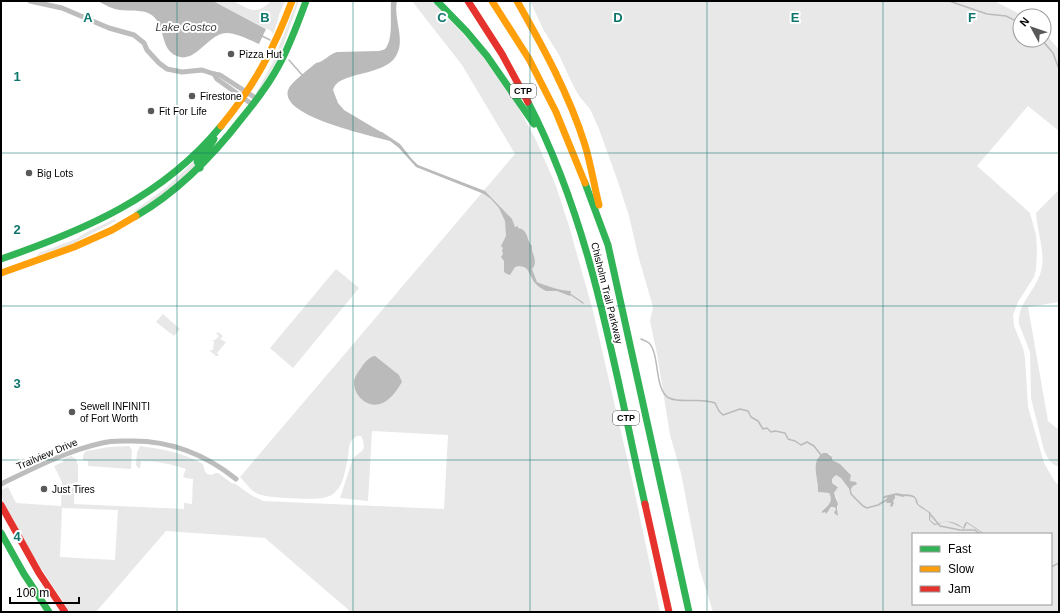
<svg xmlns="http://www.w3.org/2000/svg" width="1060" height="613" viewBox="0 0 1060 613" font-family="Arial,sans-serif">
  <rect width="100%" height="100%" fill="#fff"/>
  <g fill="#e8e8e8" fill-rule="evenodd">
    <path d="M 213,1 C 218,1 226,0 232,1 C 249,7 254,18 271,1 L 285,1 L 279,15 L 277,23 L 273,34 L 271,31 Z"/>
    <polygon points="297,1 299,1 279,57 260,90 256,93 272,64"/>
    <path d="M 412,1 L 432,1 L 478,50 L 517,105 L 536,140 L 556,186 L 569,226 L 593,311 L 631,475 L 660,612 L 351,612 L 265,538 L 166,531 L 96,612 L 70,612 C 50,582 30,552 13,521 C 8,511 1,501 1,490 L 8,487 L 16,503 L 61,506 L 62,482 L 54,466 L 63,462 L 63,459 L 71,456 L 76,459 L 78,466 L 78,482 L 75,482 L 74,504 L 184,509 L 184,503 L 192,504 L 193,479 L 185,478 L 183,476 L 186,469 C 171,464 157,461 141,461 L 140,468 L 138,468 L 136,465 L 137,452 L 140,446 C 162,449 184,453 203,464 C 204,470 205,474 211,475 L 216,473 L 218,473 L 233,484 L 234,483 L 251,495 L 263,501 L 444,509 L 448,435 L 372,431 L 368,501 L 340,498 L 353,458 L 362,451 L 364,447 L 363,440 L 361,436 L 358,436 C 346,440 350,453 347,462 C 345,471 343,485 336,491 C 333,495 328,497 323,498 C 312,500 267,498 258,494 C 251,491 245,482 240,477 L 515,154 L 462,65 ZM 62,508 L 118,510 L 115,560 L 60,557 Z"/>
    <path d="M 530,1 L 994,1 L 1024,16 L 1020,16 L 1020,40 L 1044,40 L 1044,31 L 1046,34 L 1059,50 L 1059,131 L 1028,106 L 977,166 L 1030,213 L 1036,235 L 1037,250 L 1036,269 L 1034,277 L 1018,302 L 1013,315 L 1014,326 L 1023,348 L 1025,357 L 1028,407 L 1044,463 L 1054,480 L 1059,486 L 1059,612 L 713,612 L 699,567 L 681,473 L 670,435 L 657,354 L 650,321 L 653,307 L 638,255 L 629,216 L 618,182 L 599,129 L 590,109 L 579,96 L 572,83 L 559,55 L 543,29 ZM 823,453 L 830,454 L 832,457 L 832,460 C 840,465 845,467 851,475 L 850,481 L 853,482 L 855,485 L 849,489 C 846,483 842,477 836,475 L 832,479 L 832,483 L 838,486 L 834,493 L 837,498 L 838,513 L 835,513 L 836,509 L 833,506 L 826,512 L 822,512 L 823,509 L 829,504 L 831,498 L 829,493 L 818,492 L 818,489 C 818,477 810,462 823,453 ZM 913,534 L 1051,534 L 1051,604 L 913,604 Z"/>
    <polygon points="196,159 196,167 164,194 138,211 133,212 167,187"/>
    <path d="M 1059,190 L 1059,302 L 1028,307 L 1048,421 L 1059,430 L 1059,467 C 1051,464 1047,458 1044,450 L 1031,398 L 1030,352 L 1019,324 C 1017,303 1036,291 1041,271 C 1046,253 1037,232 1036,213 Z"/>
    <polygon points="115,219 116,221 112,223 68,246 36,256 39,253 76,239 85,233"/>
    <polygon points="336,269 359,288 293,368 270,348"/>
    <polygon points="163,314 180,329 174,336 156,322"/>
    <polygon points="218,332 223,336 220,339 226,342 217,353 219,356 216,356 209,350 213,350 214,341 211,340 215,340 219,336 216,333"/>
    <polygon points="129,446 132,450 131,469 88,466 88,461 83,460 83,455 86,451 109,447"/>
  </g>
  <g fill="#bababa">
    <path d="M 98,1 L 213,1 L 266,29 L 259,44 C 250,40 236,33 227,33 C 209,33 197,61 180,57 C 160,52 166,30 155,18 C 146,8 132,12 120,10 C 112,9 105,5 98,1 Z"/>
    <path d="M 391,1 L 397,1 C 393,19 406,39 396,56 C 384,77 337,71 333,90 L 338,103 L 344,110 L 381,132 L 382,132 L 400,144 L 411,158 L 418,165 L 485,191 L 512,219 L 515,227 L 518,226 L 518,228 C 529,230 526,240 532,246 C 531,254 539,261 532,269 L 537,282 C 545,286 563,291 571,291 L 570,296 L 557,291 L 546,291 L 539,287 L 534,282 L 527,269 L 524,267 L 519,266 L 515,267 L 510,275 L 505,273 L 504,271 L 504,261 L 501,257 L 503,254 L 502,250 L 503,248 L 501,246 L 506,236 L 505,221 L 499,208 L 491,199 L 484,194 L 416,167 L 399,148 L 390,141 C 375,136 274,116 289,88 C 292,82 310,68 316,63 C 324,62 329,54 337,52 L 379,51 C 382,50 386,50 387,46 C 393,36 390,13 391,1 Z"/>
    <path d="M 375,356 L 399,375 L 402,382 C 397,390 390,401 380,404 C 367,408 353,395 354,381 C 355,376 358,372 361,368 C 364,363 369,357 375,356 Z"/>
    <path d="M 823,453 L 827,453 L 832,457 L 832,460 L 840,464 L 851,475 L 850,481 L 856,482 L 857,484 L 853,486 L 850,490 L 841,478 L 836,475 L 832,479 L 832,483 L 838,487 L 834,493 L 838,504 L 837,507 L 838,516 L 834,513 L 836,509 L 834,507 L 831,507 L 826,514 L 825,512 L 822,513 L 822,511 C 827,506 834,502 829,493 L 818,492 L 818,489 C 818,477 810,462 823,453 Z"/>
    <path d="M 897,493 C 905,496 917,491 918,504 L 931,513 L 930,520 L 935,524 C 946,521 954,520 963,528 L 965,523 L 967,522 L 985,534 L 982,533 L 967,523 L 964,529 C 958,526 950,521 943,522 C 939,523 938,525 934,525 L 929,520 L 929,513 C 926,510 922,509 919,506 C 912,501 921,497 905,496 L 903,497 L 895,495 L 895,498 L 893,501 L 894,503 L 892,507 L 890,506 L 891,503 L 886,503 L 887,497 L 883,499 L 884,496 Z"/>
  </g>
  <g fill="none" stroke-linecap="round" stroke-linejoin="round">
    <g stroke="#bababa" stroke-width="1.5">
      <polyline points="949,1 987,14 1006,16 1020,23"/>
      <polyline points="260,35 270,40"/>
      <polyline points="1042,40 1053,53 1059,69"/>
      <polyline points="289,60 303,76"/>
      <polyline points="570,294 583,303"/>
      <path d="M 641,339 C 643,340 647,341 649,343 C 660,354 654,390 669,398 C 682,404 701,397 715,403 L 719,411 L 723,415 L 740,409 L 748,411 L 751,417 L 758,421 L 763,429 L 767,428 L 771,432 L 775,431 L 785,433 L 788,439 L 795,441 L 801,445 L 807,442 L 814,446 L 821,455"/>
      <polyline points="850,488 851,494 863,506 867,508 878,505 888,499"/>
      <polyline points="931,515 940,526 960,530 975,530 980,534"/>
      <polyline points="1051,567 1059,563"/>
    </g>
    <g stroke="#bdbdbd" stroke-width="5">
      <polyline points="30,1 62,8 109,28 134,35 144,43 147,50 159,63 167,69 182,72 202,70 214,74 220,75 257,99"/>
      <polyline points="214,74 217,79 253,105"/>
      <path d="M 1,484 C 34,468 66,451 102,443 C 112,440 123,441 133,441 C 171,441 206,455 236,479"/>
    </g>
    <g stroke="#30b455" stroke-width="7">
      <polyline points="437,1 467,32 487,56 534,124"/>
      <path d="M 528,102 C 593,227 614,368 645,504"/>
      <polyline points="200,168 197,161 210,146 214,139"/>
      <polyline points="585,183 608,245 689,612"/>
      <path d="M 136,216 C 179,191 212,157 242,118 C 256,101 269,84 279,65 C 290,45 298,23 306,1"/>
      <path d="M 1,259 C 85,230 163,197 221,126"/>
      <polyline points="1,533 24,574 49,612"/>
    </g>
    <g stroke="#ff9f0a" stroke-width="7">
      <polyline points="492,1 529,59 556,112 585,183"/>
      <path d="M 517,1 C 543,47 569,94 585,145 C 591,165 594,185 599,205"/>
      <path d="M 221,126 C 254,86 274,49 292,1"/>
      <polyline points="1,273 74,247 112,230 136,216"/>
    </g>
    <g stroke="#e5322d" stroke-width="7">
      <polyline points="468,1 502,54 528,102"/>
      <polyline points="645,504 669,612"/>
      <polyline points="1,505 39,573 65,612"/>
    </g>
  </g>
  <path fill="none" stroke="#0f766e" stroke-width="1" stroke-opacity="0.55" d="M 177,1 L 177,612M 353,1 L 353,612M 530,1 L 530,612M 707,1 L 707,612M 883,1 L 883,612M 1,153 L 1059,153M 1,306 L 1059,306M 1,460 L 1059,460"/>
  <g fill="#595959" stroke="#fff" stroke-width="1.5">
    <circle cx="231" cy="54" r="4"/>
    <circle cx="192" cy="96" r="4"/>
    <circle cx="151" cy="111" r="4"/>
    <circle cx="29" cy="173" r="4"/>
    <circle cx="72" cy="412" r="4"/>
    <circle cx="44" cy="489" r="4"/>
  </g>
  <g text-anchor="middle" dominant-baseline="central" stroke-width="4" stroke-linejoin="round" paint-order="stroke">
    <g fill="#fff" stroke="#4c4c4c" stroke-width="1">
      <rect x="510" y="84" width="26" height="14" rx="3"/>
      <rect x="613" y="411" width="26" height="14" rx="3"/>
    </g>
    <g font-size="9" font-weight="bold" fill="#000">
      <text x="523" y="91">CTP</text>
      <text x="626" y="418">CTP</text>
    </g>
    <g font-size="10" fill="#000" stroke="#fff" text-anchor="start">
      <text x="239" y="54">Pizza Hut</text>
      <text x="200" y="96">Firestone</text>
      <text x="159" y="111">Fit For Life</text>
      <text x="37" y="173">Big Lots</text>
      <text x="80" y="406">Sewell INFINITI<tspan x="80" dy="12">of Fort Worth</tspan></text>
      <text x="52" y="489">Just Tires</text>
    </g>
    <g font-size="10" fill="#000" stroke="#fff">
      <text transform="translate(607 293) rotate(76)">Chisholm Trail Parkway</text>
      <text transform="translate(47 454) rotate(-23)">Trailview Drive</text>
    </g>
    <g font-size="11" font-style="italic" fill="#3e3e3e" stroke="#fff">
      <text x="186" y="27">Lake Costco</text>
    </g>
  </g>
  <g font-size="13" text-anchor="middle" font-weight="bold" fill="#0f766e" stroke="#fff" stroke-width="4" stroke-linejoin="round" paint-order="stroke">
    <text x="88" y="22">A</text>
    <text x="265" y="22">B</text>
    <text x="442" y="22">C</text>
    <text x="618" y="22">D</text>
    <text x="795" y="22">E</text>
    <text x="972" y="22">F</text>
    <text x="17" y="81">1</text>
    <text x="17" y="234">2</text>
    <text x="17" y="388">3</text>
    <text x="17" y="541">4</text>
  </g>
  <rect width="1060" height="613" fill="none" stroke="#000000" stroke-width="4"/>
  <rect x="912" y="533" width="140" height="72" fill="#ffffff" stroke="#999999"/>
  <rect x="920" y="546" width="20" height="6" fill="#30b455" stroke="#999999"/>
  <text x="948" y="553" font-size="12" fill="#000000">Fast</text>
  <rect x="920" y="566" width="20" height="6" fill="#ff9f0a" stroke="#999999"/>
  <text x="948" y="573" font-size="12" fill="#000000">Slow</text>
  <rect x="920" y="586" width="20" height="6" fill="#e5322d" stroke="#999999"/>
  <text x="948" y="593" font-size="12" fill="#000000">Jam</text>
  <g transform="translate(1032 28) rotate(310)"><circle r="19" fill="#ffffff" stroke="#999999"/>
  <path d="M0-3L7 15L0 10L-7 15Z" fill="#595959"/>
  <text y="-6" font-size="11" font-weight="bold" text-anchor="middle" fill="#000000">N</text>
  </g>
  <path d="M10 597v6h69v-6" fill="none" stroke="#000000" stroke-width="2"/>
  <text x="16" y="597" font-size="12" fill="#000000" stroke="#ffffff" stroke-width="3" paint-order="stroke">100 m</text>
</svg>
